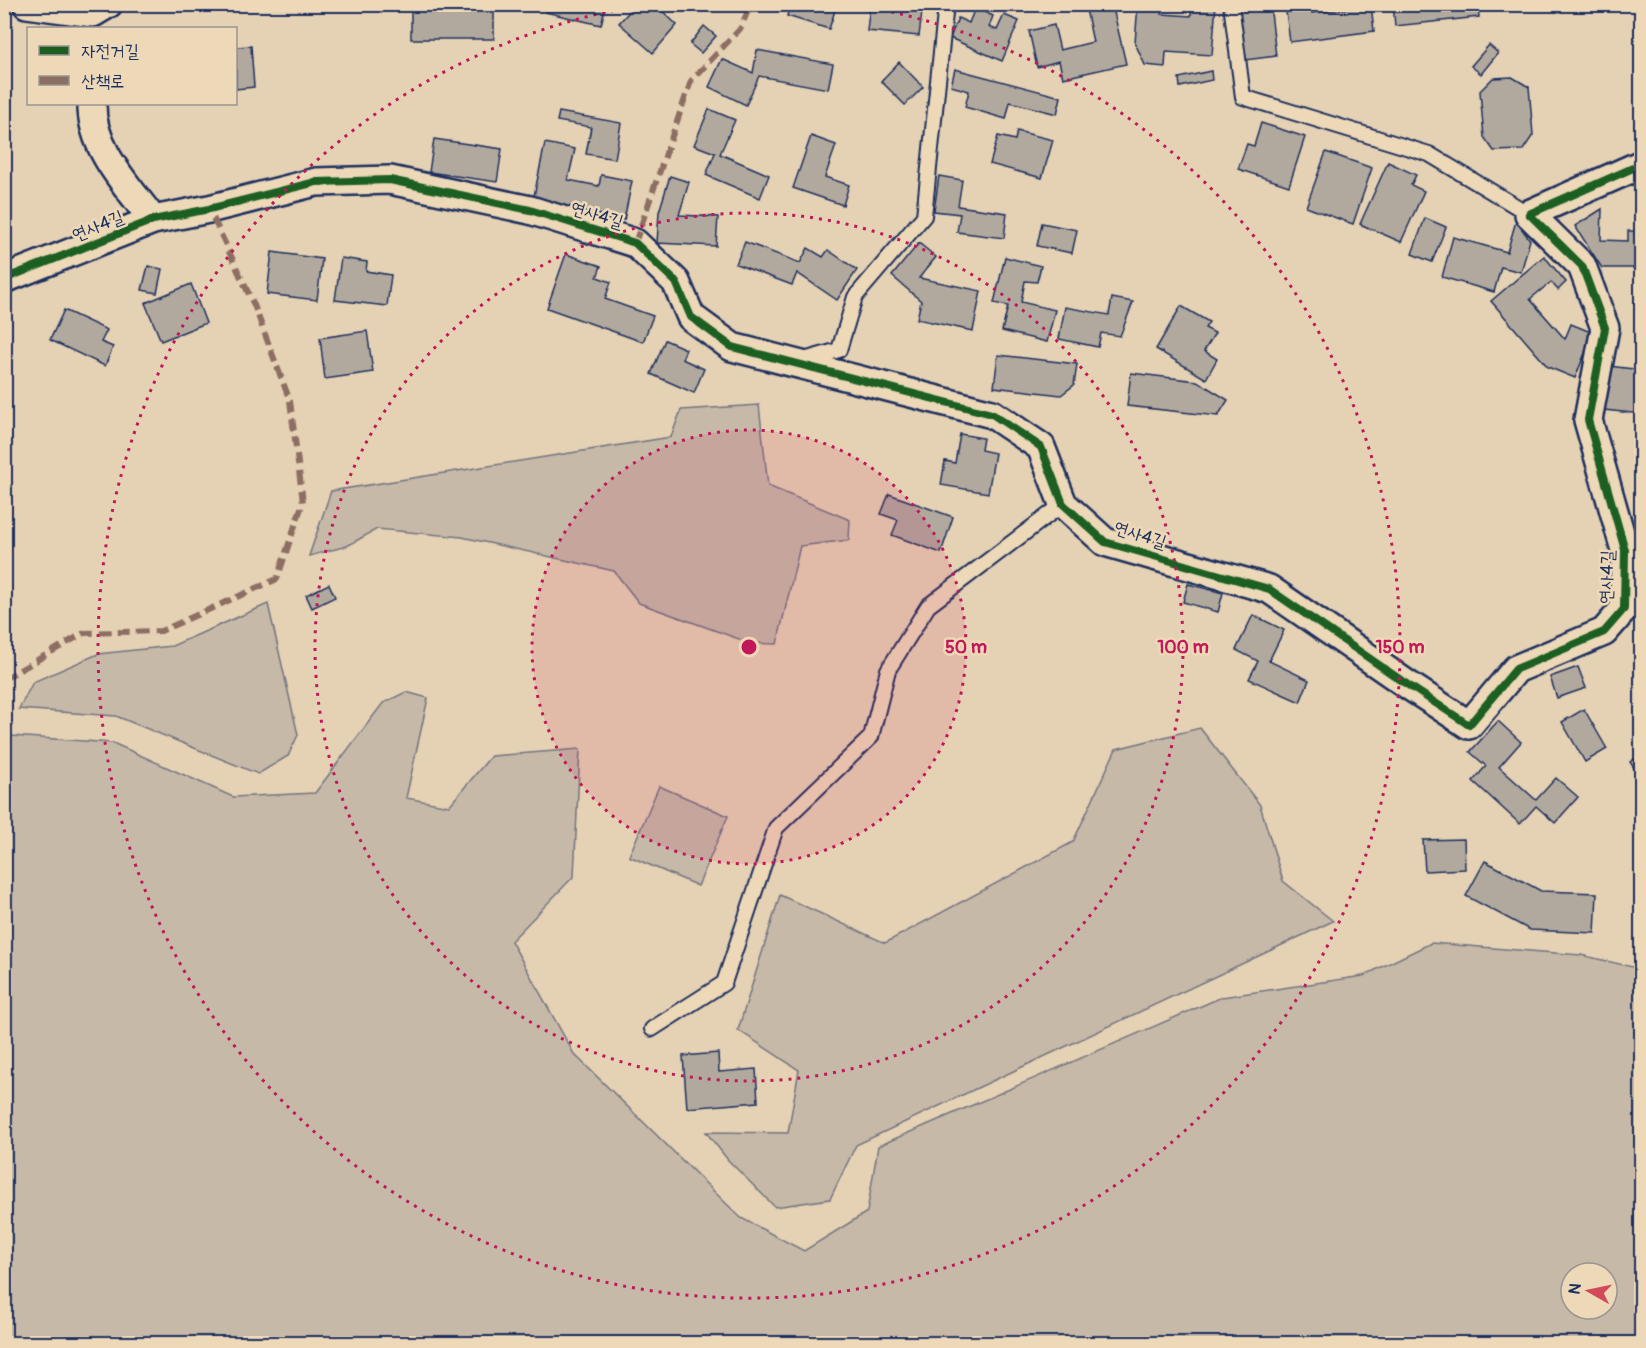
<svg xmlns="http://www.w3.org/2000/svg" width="1646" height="1348" viewBox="0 0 1646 1348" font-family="Pangolin,'Poor Story',sans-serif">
  <rect width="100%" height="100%" fill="#e5d1b3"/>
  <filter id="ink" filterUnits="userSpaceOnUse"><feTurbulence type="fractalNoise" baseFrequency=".0167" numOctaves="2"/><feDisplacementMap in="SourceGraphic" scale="12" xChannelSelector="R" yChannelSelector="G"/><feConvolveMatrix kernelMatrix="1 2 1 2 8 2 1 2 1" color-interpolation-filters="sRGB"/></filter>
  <g filter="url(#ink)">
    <g fill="#c7b9a7" stroke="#717482" stroke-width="1.5" fill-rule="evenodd">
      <polygon points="759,405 768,486 850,520 849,540 800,546 777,644 750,643 639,603 614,571 462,537 377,529 347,546 309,556 331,491 671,437 681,410"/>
      <polygon points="268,604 298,735 288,756 258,774 116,716 19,709 33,682 98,654 172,646"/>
      <path d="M 406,692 L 428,698 L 406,798 L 449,806 L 491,756 L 580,749 L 574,876 L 511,941 L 574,1054 L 741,1218 L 804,1251 L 867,1212 L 878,1146 L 1222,997 L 1363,976 L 1431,943 L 1581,955 L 1641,969 L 1641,1343 L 5,1343 L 5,740 L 11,736 L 113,743 L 233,797 L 315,793 L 383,703 ZM 1571,1273 L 1607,1273 L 1607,1309 L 1571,1309 Z"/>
      <polygon points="1200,728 1260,805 1283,881 1333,921 856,1145 830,1199 775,1207 728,1160 706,1132 788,1133 799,1070 738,1030 780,895 885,943 1073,842 1116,749"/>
      <polygon points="659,786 728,816 698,886 629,856"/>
    </g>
    <g fill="#b2a99e" stroke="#1b2f5e" stroke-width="1.5">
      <rect x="411" y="4" width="83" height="35"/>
      <polygon points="547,4 606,4 601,25 545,12"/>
      <polygon points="636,4 655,4 677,25 653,53 619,23"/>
      <polygon points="790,4 837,4 829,29 787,16"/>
      <polygon points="870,4 923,4 919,36 867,31"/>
      <polygon points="1107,4 1112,4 1126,64 1063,78 1059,61 1037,67 1029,31 1054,25 1060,50 1093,42 1086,9"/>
      <polygon points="1138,4 1163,4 1162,14 1191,16 1192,4 1216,4 1212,55 1166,52 1165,67 1145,65 1135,43"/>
      <polygon points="1238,4 1270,4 1276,56 1245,60"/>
      <polygon points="1285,4 1311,4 1312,13 1371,5 1374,31 1290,42"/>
      <polygon points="1393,4 1478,4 1479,17 1395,26"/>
      <polygon points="975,8 993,16 989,27 997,30 1004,15 1019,21 1002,61 950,38 958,18 969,23"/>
      <polygon points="704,26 716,36 701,53 690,44"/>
      <polygon points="1489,45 1498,53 1481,74 1471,66"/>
      <polygon points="251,46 254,87 236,89 236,47"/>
      <polygon points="757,50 833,64 828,89 759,76 746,105 709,87 722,59 753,73"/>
      <polygon points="899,62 923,87 905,105 881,81"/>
      <polygon points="955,69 1061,97 1057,114 1010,102 1006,119 965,107 969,91 951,86"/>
      <polygon points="1211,71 1212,80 1180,87 1179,78"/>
      <polygon points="1512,77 1529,87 1533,135 1523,150 1494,151 1484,137 1480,91 1493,78"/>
      <polygon points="709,109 735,120 720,154 769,175 760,198 706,175 715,153 694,145"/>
      <polygon points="559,112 621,123 615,159 586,154 591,127 557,121"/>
      <polygon points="1261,123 1305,137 1289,186 1238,169 1247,144 1254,146"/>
      <polygon points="4,130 13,132 8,156 4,155"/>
      <polygon points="1017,131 1053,140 1042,178 990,164 998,136 1015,140"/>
      <polygon points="811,136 836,145 825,177 849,185 843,205 793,188"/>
      <polygon points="434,139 502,149 497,182 429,172"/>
      <polygon points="545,143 575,149 568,180 599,186 601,175 632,181 624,220 533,201"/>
      <polygon points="1326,152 1372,168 1353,224 1306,207"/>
      <polygon points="1388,162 1416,175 1411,185 1424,191 1401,242 1360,224"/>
      <polygon points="670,176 689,182 679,215 718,217 716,246 657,243 659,212"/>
      <polygon points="939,176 962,180 958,206 1007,213 1004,238 957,232 960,214 934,211"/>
      <polygon points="1602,209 1601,240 1628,241 1628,231 1642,231 1642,268 1602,268 1575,226"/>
      <polygon points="1425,218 1446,227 1432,262 1412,254"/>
      <polygon points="1516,221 1530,240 1521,272 1501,267 1494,292 1442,277 1453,237 1507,252"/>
      <polygon points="1042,223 1077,230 1072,253 1037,246"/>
      <polygon points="745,242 800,263 808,248 823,257 828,250 857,270 837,300 797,273 792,285 736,264"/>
      <polygon points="919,243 936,257 919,278 981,291 973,331 917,319 921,301 892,276"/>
      <polygon points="272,252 322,259 317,300 267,294"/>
      <polygon points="566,254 601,266 597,277 611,282 605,299 653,316 643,342 547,308"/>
      <polygon points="1544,256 1566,282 1558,290 1551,282 1530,299 1565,339 1571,324 1593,333 1575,378 1548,367 1491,301"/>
      <polygon points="1005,257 1041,266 1037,282 1025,281 1021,302 1055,310 1047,342 1002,331 1008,306 994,303"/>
      <polygon points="341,258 367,262 366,271 391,275 387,306 335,300"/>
      <polygon points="148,266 162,269 157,293 142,290"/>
      <polygon points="191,284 206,323 161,341 145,303"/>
      <polygon points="1112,298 1133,302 1120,336 1101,333 1098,347 1059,339 1065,307 1109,315"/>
      <polygon points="1181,306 1209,322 1205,328 1215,333 1204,351 1217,359 1206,379 1156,349"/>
      <polygon points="64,310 107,330 101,342 113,347 105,366 50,340"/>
      <polygon points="367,331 373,372 325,379 320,338"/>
      <polygon points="665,340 686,349 682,359 704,369 694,393 651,374"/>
      <polygon points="998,355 1077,364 1074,385 1061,395 994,387"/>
      <polygon points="1608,366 1642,370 1642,414 1604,410"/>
      <polygon points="1131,373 1197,381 1228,400 1218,416 1127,406"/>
      <polygon points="960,434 983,438 981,450 995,453 988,493 941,485 945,461 955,463"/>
      <polygon points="889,494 953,517 941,553 892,535 898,520 881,514"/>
      <polygon points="329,584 335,597 312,608 306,595"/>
      <polygon points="1188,584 1223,593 1218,612 1183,602"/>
      <polygon points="1253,615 1284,630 1269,661 1309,680 1300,702 1249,679 1258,661 1236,650"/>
      <polygon points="1578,667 1586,688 1557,698 1550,677"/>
      <polygon points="1584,709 1607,749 1585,762 1562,722"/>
      <polygon points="1498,721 1521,742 1499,767 1536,800 1556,778 1578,797 1555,823 1536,806 1520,824 1473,781 1486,766 1470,752"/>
      <polygon points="1642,754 1642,780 1630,762"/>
      <polygon points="1464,839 1465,869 1425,871 1423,840"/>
      <polygon points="1485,861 1541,891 1597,893 1595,933 1530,930 1466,896"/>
      <polygon points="718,1053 719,1072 756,1069 758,1102 687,1108 683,1056"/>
    </g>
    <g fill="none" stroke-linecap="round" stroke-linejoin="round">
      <defs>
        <g id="service">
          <polyline points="1231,4 1243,97 1429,154 1529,214"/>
          <polyline points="804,360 839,350 855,297 924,216 946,4"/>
          <polyline points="652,1029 724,983 776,828 871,737 888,670 928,606 1063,504"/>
        </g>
        <g id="minor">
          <polyline points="27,4 93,13 108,4"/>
          <path d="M 92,104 C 91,149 127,185 153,220"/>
          <polyline points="4,279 153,220 209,209 316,182 390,180 530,210 635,243 676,282 691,317 732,347 992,414 1041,447 1063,504 1105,542 1269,589 1408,685 1469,725 1516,669 1604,632 1624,609 1625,550 1588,420 1605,328 1582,266 1529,214 1642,164"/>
        </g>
      </defs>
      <use href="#service" stroke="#1b2f5e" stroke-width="18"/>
      <use href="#minor" stroke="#1b2f5e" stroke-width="32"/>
      <use href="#service" stroke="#edd8b7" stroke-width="14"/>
      <use href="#minor" stroke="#edd8b7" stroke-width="27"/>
      <g stroke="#8d6e63" stroke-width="6" stroke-dasharray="12 6" stroke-linecap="butt">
        <polyline points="635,243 691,81 740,29 751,4"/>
        <polyline points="4,679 84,633 161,631 277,579 303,502 290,401 254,305 209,209"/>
      </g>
      <defs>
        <polyline id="cycleway" points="4,279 153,220 209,209 316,182 390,180 530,210 635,243 676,282 691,317 732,347 992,414 1041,447 1063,504 1105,542 1269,589 1408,685 1469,725 1516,669 1604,632 1624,609 1625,550 1588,420 1605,328 1582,266 1529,214 1642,164"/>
      </defs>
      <use href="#cycleway" stroke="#edd8b7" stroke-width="11"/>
      <use href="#cycleway" stroke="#1b5e20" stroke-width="8"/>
    </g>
  </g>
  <circle cx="749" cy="647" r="217" fill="#c2185b" fill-opacity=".12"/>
  <g fill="none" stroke="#c2185b" stroke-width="3" stroke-dasharray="3 6">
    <circle cx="749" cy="647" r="217"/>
    <circle cx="749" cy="647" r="434"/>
    <path d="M856 5A651 651 0 1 1 642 5"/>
  </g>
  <g text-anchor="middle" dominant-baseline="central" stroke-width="5" stroke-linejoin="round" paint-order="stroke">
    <g font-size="18" fill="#1b2f5e" stroke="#edd8b7">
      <text transform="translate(597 215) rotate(17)">연사4길</text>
      <text transform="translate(98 226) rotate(-22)">연사4길</text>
      <text transform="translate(1140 535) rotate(18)">연사4길</text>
      <text transform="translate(1607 577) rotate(-88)">연사4길</text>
    </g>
  </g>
  <circle cx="749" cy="647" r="9" fill="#c2185b" stroke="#edd8b7" stroke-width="3"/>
  <g font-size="18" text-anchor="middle" font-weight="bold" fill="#c2185b" stroke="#edd8b7" stroke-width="5" stroke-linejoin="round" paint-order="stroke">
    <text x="966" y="653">50 m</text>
    <text x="1183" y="653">100 m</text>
    <text x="1400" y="653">150 m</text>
  </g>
  <rect width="1646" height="1348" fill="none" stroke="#edd8b7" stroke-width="24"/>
  <rect x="12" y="12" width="1622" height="1324" fill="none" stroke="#1b2f5e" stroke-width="2" filter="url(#ink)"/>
  <rect x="27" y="27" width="210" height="78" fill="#edd8b7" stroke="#999493" stroke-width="1.5"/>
  <rect x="39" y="46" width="30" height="9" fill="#1b5e20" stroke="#999493" stroke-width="1.5"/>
  <text x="81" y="57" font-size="18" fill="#1b2f5e">자전거길</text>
  <rect x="39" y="76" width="30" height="9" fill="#8d6e63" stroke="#999493" stroke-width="1.5"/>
  <text x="81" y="87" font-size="18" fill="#1b2f5e">산책로</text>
  <g transform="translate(1589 1291) rotate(279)"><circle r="28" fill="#edd8b7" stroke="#999493" stroke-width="1.5"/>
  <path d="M0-4.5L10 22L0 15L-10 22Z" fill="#d1495b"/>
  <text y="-9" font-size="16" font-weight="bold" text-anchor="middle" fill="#1b2f5e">N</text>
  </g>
</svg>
